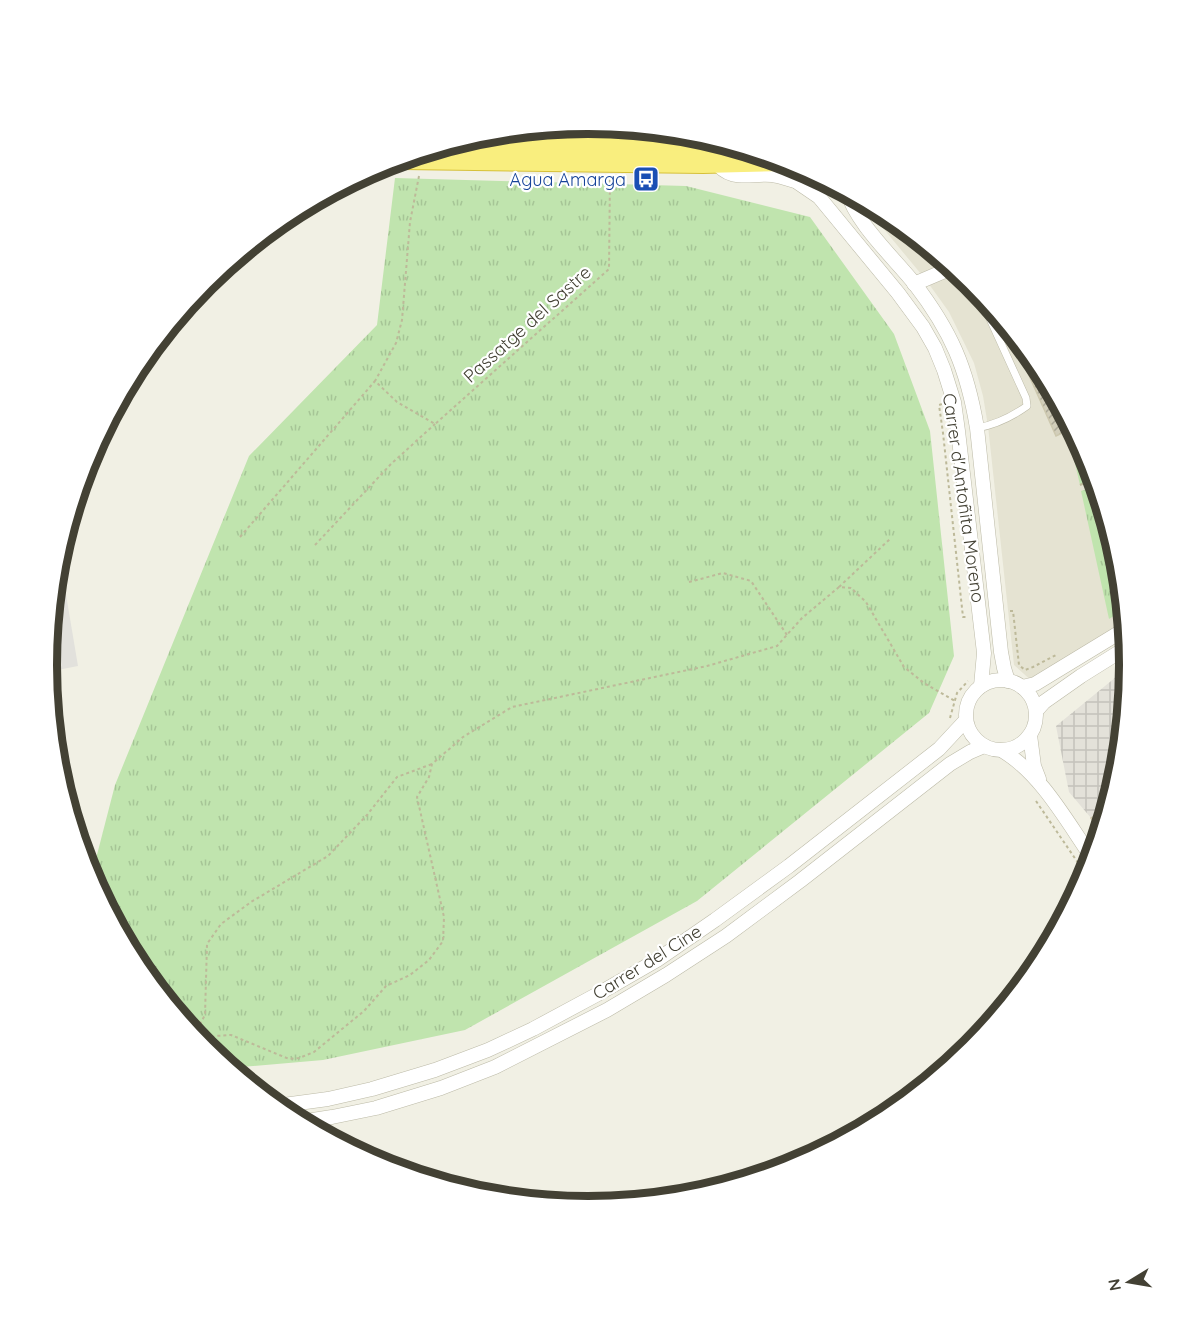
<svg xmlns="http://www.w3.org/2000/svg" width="1177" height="1330" viewBox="0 0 1177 1330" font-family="Quicksand,sans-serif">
  <defs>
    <pattern id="industrial-grid" width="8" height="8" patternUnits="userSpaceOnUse" patternTransform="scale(1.5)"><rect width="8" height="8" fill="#e3e1d9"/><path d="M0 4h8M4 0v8" fill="none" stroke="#c4c2bb"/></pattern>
    <pattern id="grass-tufts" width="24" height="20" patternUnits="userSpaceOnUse" patternTransform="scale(1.5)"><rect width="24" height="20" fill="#c0e4ae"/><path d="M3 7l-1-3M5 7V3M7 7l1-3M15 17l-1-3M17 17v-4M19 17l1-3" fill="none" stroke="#a6c596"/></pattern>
    <pattern id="building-hatch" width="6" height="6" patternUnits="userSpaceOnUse" patternTransform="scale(1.5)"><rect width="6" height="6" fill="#d2ceba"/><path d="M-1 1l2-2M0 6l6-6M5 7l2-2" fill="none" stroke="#aca998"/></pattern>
  </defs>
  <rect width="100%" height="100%" fill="#f1f0e4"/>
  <polygon fill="#e5e3d2" points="862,200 890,215 972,282 1039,364 1089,458 1120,560 1127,628 1035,684 1014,665 988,426 983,396 974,363 949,312 926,280 868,210"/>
  <polygon fill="url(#industrial-grid)" points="1130,667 1120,771 1101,835 1091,818 1069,792 1056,726 1116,677"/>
  <g fill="url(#grass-tufts)">
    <polygon points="395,178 686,186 810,217 894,334 930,431 954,656 929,713 697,901 465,1030 323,1060 230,1068 205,1048 138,966 91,878 115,785 249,456 377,325"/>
    <polygon points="1079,439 1089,458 1095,478 1080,485 1070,442"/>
    <polygon points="1098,485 1120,560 1125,609 1109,619 1081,491"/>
  </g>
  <polygon fill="#e2e1dc" points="59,553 78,666 47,672 47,665 57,559"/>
  <g fill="url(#building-hatch)" stroke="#cdc8ae" stroke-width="1.5">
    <polygon points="1014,333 1039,364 1073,428 1056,436 1011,335"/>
    <polygon points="1109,808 1101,835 1091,818"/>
  </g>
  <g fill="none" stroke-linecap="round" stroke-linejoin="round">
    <defs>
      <path id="service" d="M 975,286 L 1026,398 L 1027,406 C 1013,416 994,425 977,428"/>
      <g id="minor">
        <path d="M 715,161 C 730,183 750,173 772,175 C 780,176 787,179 795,181 C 806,185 818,183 829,182"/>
        <polyline points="797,182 819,197 898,293 923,327 935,348 944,370 954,402 958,431 984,653 981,686"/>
        <path d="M 847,191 C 855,222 893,257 914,283 C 951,331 967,368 977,428 L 1001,652 L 1004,668 L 1008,681"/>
        <polyline points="914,284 954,267"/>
        <circle cx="1001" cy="715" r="35"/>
        <polyline points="1022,687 1035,684 1127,628"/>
        <polyline points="1036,711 1044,702 1081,676 1129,646"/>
        <polyline points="1030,735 1034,766 1039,779"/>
        <path d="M 1003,751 C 1042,775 1067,822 1093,859"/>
        <polyline points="276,1106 328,1099 372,1089 435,1070 488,1050 533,1029 598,994 657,960 715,920 789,866 939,749 966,720"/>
        <polyline points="300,1122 332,1117 376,1108 441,1088 495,1067 607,1010 666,975 726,936 800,881 950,764 970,752 984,746"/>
      </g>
      <g id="trunk">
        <polyline points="455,142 572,144 730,144"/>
        <polyline points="403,158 703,162 783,160"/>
      </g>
    </defs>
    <use href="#service" stroke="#bcbaa7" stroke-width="8"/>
    <use href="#minor" stroke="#bcbaa7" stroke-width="15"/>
    <use href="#trunk" stroke="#d6c039" stroke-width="24"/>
    <g stroke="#bdb999" stroke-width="2" stroke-dasharray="3 3" stroke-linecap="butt">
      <polyline points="419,176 410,222 402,320 396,343 375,381 397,402 435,424 609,269 610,176"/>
      <polyline points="942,404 939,405 943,433 963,617 966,617"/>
      <polyline points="1080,485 1095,478"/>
      <polyline points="240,537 375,381"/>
      <polyline points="315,545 391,464 435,424"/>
      <polyline points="689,582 723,573 751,581 787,635"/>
      <polyline points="839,587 891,538"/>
      <polyline points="1010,611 1013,611 1019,665 1025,670 1033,667 1056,655"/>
      <polyline points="950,718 957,693 968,681"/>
      <polyline points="1036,801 1087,876"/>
      <polyline points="194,1035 205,1015 207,944 221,924 251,902 328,856 367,815 397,777 432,764"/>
      <polyline points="201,1043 215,1036 231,1035 289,1059 299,1058 314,1052 364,1011 386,986 410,975 429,960 443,941 444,917 417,797 429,777 432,764 463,737 512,707 707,666 777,646 802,618 839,587 851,588 866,602 904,667 924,683 955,701"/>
    </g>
    <use href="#service" stroke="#fff" stroke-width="7"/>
    <use href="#minor" stroke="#fff" stroke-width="14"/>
    <use href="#trunk" stroke="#f9ee7e" stroke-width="22"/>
  </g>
  <defs>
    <symbol id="bus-square" viewBox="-11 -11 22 22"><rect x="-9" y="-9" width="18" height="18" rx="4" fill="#1a4fb4" stroke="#fff"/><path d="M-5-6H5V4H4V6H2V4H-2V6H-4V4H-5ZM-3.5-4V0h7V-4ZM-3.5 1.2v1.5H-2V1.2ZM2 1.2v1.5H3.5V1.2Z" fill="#fff"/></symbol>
  </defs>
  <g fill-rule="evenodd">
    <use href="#bus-square" x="631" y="164" width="30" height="30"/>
  </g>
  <g text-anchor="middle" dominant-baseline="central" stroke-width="4.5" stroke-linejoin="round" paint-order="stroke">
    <g font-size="18" fill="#164399" stroke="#fff" text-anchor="end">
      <text x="626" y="179">Agua Amarga</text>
    </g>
    <g font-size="18" fill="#434134" stroke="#fff">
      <text transform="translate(527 324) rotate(-42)">Passatge del Sastre</text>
      <text transform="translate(964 498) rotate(82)">Carrer d'Antoñita Moreno</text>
      <text transform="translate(647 962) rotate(-32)">Carrer del Cine</text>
    </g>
  </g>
  <path d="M0 0H1177V1330H0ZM57 665a531 531 0 1 1 1062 0a531 531 0 1 1-1062 0Z" fill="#fff" fill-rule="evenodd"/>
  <path fill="none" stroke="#434134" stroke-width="8" d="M57 665a531 531 0 1 1 1062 0a531 531 0 1 1-1062 0Z"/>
  <g transform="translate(1129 1282) rotate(259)" stroke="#ffffff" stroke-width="4.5" paint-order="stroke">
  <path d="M0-4.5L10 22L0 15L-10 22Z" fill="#434134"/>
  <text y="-9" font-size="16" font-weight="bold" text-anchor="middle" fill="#434134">N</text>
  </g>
</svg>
